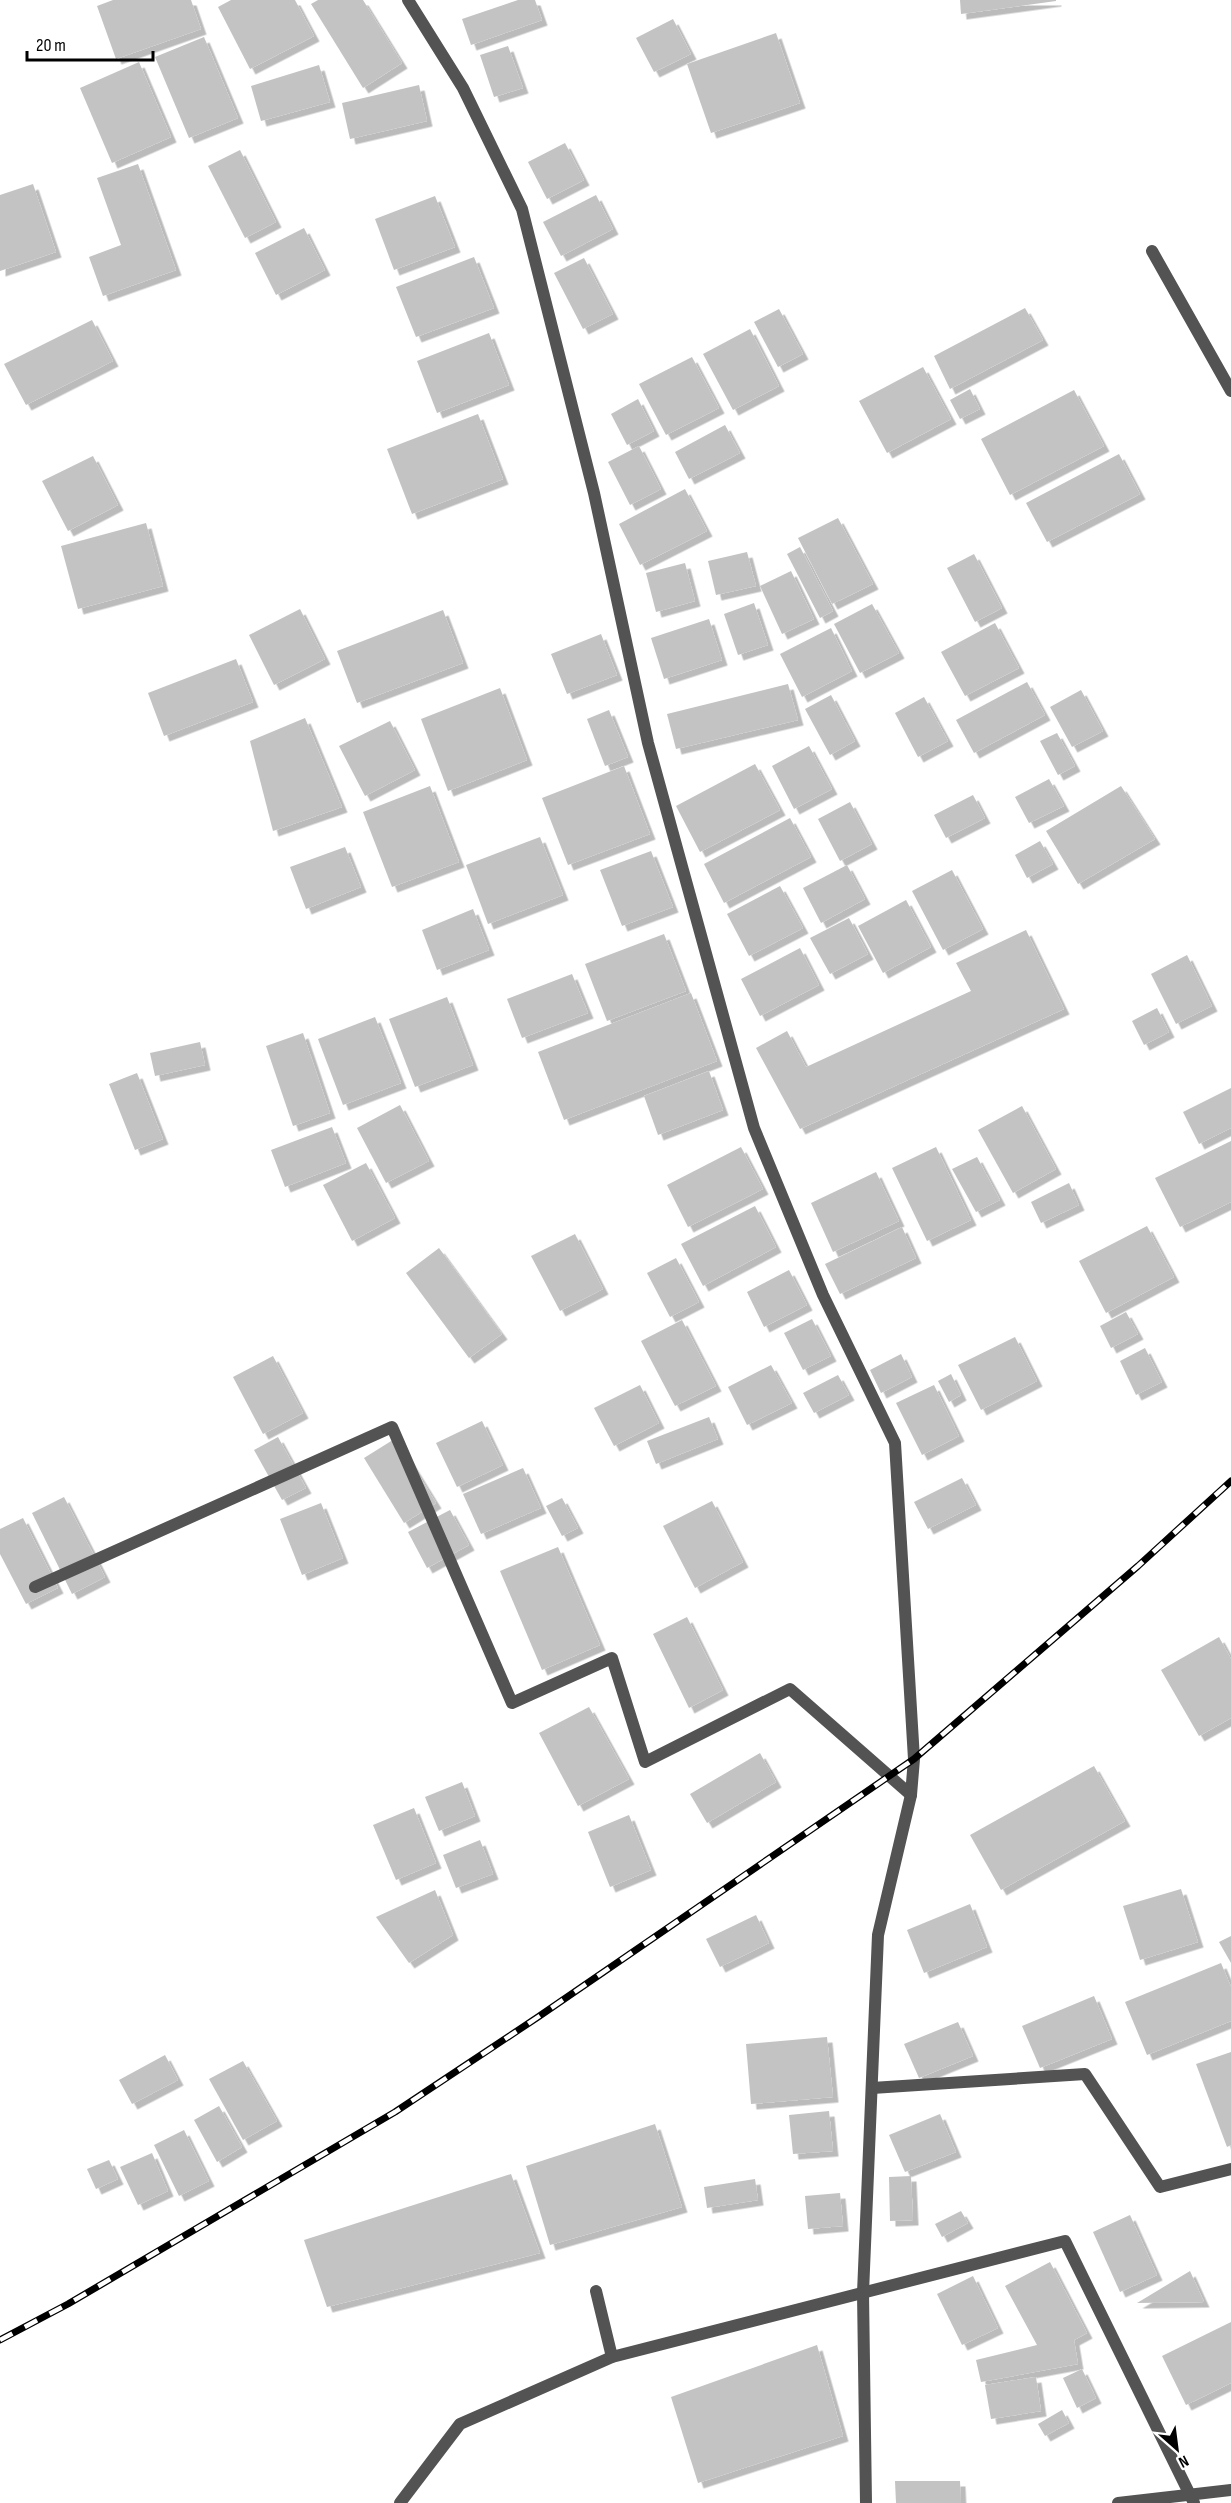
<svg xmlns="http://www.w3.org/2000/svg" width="1231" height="2503" viewBox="0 0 1231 2503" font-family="'Sofia Sans Condensed',sans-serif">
  <defs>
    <filter id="shadow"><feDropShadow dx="5.5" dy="5.5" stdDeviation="0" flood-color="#0004"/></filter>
  </defs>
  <rect width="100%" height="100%" fill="#fff"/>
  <g fill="#c3c3c3" filter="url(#shadow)">
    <polygon points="113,0 191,0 201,29 116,59 97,6"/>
    <polygon points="231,0 295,0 314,36 250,69 218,7"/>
    <polygon points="318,0 363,0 402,63 363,88 311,4"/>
    <polygon points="518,0 535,0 542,20 471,45 462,19"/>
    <polygon points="960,0 1056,0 1056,1 961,14"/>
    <polygon points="673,19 691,54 654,72 636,38"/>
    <polygon points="776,33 800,103 711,133 687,64"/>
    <polygon points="204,37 238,118 189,138 155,57"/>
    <polygon points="508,46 523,88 494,97 480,55"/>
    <polygon points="139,62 171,137 112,163 80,88"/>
    <polygon points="319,65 330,102 261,121 251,86"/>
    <polygon points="419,85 427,121 350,139 342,103"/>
    <polygon points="565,143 584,180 547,199 528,162"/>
    <polygon points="240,150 276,222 245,238 208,166"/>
    <polygon points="138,164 176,270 103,296 89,257 121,245 97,178"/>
    <polygon points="33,184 56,252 0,271 0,195"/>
    <polygon points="596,195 613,229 561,256 543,222"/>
    <polygon points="435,196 455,247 394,270 375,219"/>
    <polygon points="304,228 325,270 276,295 255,253"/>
    <polygon points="474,257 494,308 416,337 396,287"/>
    <polygon points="584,258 613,314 583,329 554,273"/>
    <polygon points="1025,308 1043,340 950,389 934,356"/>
    <polygon points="779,309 803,354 778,367 754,322"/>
    <polygon points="92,320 113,361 26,405 4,364"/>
    <polygon points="750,329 779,386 733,410 703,354"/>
    <polygon points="489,333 509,385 437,413 417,361"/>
    <polygon points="692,357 719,408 666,435 639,384"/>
    <polygon points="923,367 951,419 887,453 859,401"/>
    <polygon points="970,389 980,409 960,419 950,400"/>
    <polygon points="1074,390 1104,446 1010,495 981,439"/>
    <polygon points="638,399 654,431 627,445 611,414"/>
    <polygon points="478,414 503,479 412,514 387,449"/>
    <polygon points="725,425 740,453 689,479 675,452"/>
    <polygon points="639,446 661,489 630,505 608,462"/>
    <polygon points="1119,454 1140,494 1047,542 1026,503"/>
    <polygon points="93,456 118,505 68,531 42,481"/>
    <polygon points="685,489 707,531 640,565 619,524"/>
    <polygon points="838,518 873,584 832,604 798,538"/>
    <polygon points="146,523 163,586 78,609 61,546"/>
    <polygon points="800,547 833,611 820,618 787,554"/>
    <polygon points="747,552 756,586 716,595 708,561"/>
    <polygon points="974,554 1002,608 975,622 947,568"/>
    <polygon points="685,563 695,601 656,612 646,573"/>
    <polygon points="791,571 814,619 782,634 760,586"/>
    <polygon points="754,603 768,645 738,655 724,614"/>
    <polygon points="872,604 899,653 860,673 834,624"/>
    <polygon points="300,609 325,659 274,685 249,635"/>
    <polygon points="443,610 463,663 357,703 337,651"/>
    <polygon points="709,619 722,660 664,679 651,638"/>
    <polygon points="995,623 1019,668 965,696 941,652"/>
    <polygon points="831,628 852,671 802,697 780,654"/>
    <polygon points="601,634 617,675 567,694 551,654"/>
    <polygon points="236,659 253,702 164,736 148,693"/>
    <polygon points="1027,682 1045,715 974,753 956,720"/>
    <polygon points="788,684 798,720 676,749 667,714"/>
    <polygon points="500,688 527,760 448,791 421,719"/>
    <polygon points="1081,690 1103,731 1072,747 1050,707"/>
    <polygon points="831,695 855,741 830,755 805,709"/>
    <polygon points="924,697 948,741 918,757 895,713"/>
    <polygon points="609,710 628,757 605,766 587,719"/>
    <polygon points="305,718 342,807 273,831 250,741"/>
    <polygon points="390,721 415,770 365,796 339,746"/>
    <polygon points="1057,733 1075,766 1058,775 1040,741"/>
    <polygon points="809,746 832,789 794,809 772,766"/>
    <polygon points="755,764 780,810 700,852 676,806"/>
    <polygon points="624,766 650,834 568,865 542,798"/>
    <polygon points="1049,779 1064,806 1029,823 1015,797"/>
    <polygon points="430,786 459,862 392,887 363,812"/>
    <polygon points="1121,786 1155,839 1078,884 1046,831"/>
    <polygon points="973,795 985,818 946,838 934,815"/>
    <polygon points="850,802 872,844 840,861 818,819"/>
    <polygon points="790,818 811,857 724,903 704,864"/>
    <polygon points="540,837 563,895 488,924 466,865"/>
    <polygon points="1040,841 1053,864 1027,878 1015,855"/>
    <polygon points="345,847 361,887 306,909 290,867"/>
    <polygon points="651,851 673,907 622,926 600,870"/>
    <polygon points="847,865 865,899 821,923 803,888"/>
    <polygon points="952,870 983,929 943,950 912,891"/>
    <polygon points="780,886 803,928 749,956 727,914"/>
    <polygon points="906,900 931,947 883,973 858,926"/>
    <polygon points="473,909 489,950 437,970 422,930"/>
    <polygon points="849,918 868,954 830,974 810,938"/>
    <polygon points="1026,930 1064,1009 800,1129 756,1048 787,1031 806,1067 971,991 956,963"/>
    <polygon points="664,934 686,991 607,1021 585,964"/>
    <polygon points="800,948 819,985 760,1016 741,979"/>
    <polygon points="1187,955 1212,1006 1176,1024 1151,974"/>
    <polygon points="572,974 588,1013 522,1038 507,999"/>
    <polygon points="691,993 717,1061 564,1120 538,1052"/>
    <polygon points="447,997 473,1065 415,1087 389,1019"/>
    <polygon points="1157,1008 1169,1032 1144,1045 1132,1021"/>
    <polygon points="375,1017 401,1083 343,1105 318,1039"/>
    <polygon points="303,1033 330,1113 293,1126 266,1046"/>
    <polygon points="200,1042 205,1065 155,1076 150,1053"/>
    <polygon points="709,1071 723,1110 658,1135 644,1096"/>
    <polygon points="137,1073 163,1139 135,1150 109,1084"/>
    <polygon points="1231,1088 1231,1128 1199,1144 1183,1112"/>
    <polygon points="400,1105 429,1161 386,1183 357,1128"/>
    <polygon points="1022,1106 1056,1169 1013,1193 978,1130"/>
    <polygon points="332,1127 346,1163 285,1187 271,1150"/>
    <polygon points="1231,1141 1231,1202 1180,1227 1155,1178"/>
    <polygon points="741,1147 763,1189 688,1227 667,1185"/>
    <polygon points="936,1147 971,1220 927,1241 892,1168"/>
    <polygon points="977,1157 1000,1200 976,1212 952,1169"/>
    <polygon points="366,1163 395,1218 352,1241 323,1185"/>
    <polygon points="876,1172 899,1221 833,1252 811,1203"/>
    <polygon points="1069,1183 1079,1205 1041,1223 1031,1202"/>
    <polygon points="755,1206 776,1247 703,1286 681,1244"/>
    <polygon points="1147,1226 1174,1277 1106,1313 1079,1261"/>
    <polygon points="902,1227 916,1258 840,1294 825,1264"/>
    <polygon points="575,1234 603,1289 560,1311 531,1256"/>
    <polygon points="439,1248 502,1334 469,1358 406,1273"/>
    <polygon points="676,1258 699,1302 670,1317 647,1273"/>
    <polygon points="789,1270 807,1305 764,1327 747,1292"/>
    <polygon points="1126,1312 1138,1334 1111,1348 1100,1326"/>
    <polygon points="812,1319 831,1356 803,1370 784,1333"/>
    <polygon points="682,1320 716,1386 675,1406 641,1341"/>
    <polygon points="1015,1337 1037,1381 981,1410 958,1365"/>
    <polygon points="1145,1348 1162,1382 1136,1395 1120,1361"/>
    <polygon points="901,1354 912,1377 881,1393 870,1370"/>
    <polygon points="273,1356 303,1413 263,1434 233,1377"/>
    <polygon points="771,1365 792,1403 747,1425 728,1387"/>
    <polygon points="951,1374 961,1395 949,1402 938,1381"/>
    <polygon points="838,1375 849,1395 814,1413 803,1393"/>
    <polygon points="640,1385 659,1423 614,1446 594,1408"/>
    <polygon points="934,1385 959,1436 922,1455 896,1403"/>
    <polygon points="709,1417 718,1439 656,1464 647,1441"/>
    <polygon points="482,1421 503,1465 457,1487 436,1443"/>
    <polygon points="278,1437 306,1488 282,1500 254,1450"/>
    <polygon points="396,1438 436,1503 404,1523 364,1458"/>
    <polygon points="523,1468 541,1508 481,1534 463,1494"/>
    <polygon points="962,1478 976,1505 928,1529 914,1502"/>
    <polygon points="64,1497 105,1577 72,1594 32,1513"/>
    <polygon points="562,1498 578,1528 562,1536 546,1506"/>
    <polygon points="712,1501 743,1562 695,1588 663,1526"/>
    <polygon points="321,1503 343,1558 302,1575 280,1519"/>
    <polygon points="450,1510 469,1545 427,1568 408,1532"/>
    <polygon points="23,1518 58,1588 26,1604 0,1554 0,1529"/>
    <polygon points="558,1547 600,1645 542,1670 500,1571"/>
    <polygon points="687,1617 723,1690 689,1708 653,1634"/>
    <polygon points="1219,1637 1231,1659 1231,1718 1199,1736 1161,1670"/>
    <polygon points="589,1707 629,1779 578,1806 539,1733"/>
    <polygon points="760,1753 776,1782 707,1823 690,1794"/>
    <polygon points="1094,1766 1125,1821 1001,1890 970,1835"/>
    <polygon points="462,1782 475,1816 439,1831 425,1797"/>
    <polygon points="414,1808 436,1863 396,1880 373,1825"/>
    <polygon points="629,1815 651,1870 610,1887 588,1832"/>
    <polygon points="480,1840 493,1874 456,1888 443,1855"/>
    <polygon points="1181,1889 1198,1942 1140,1960 1123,1906"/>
    <polygon points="435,1890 453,1935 409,1963 376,1917"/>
    <polygon points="970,1904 987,1947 924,1973 907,1930"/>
    <polygon points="756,1915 769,1943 720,1967 706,1939"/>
    <polygon points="1231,1936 1231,1963 1219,1942"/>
    <polygon points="1221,1963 1231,1987 1231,2021 1147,2055 1125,2002"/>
    <polygon points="1094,1996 1112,2039 1040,2068 1022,2026"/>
    <polygon points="958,2022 973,2056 919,2078 904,2044"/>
    <polygon points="827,2037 833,2097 751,2104 746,2044"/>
    <polygon points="1231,2052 1231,2145 1227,2147 1196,2064"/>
    <polygon points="165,2055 178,2080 132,2104 119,2080"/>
    <polygon points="243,2061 277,2121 243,2140 209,2079"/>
    <polygon points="219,2106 242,2147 217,2162 194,2120"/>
    <polygon points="829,2111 833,2151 793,2154 789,2115"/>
    <polygon points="940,2114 956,2152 905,2172 889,2135"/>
    <polygon points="655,2124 682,2207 550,2245 526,2166"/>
    <polygon points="184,2130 209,2181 179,2196 154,2145"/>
    <polygon points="152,2153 168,2191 138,2205 120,2167"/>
    <polygon points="109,2160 118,2179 96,2189 87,2169"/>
    <polygon points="511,2174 540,2253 327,2307 304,2240"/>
    <polygon points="911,2176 913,2220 890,2221 889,2177"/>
    <polygon points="755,2179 758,2200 707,2208 704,2187"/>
    <polygon points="840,2193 843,2226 808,2229 805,2196"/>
    <polygon points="961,2211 968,2223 942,2237 935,2224"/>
    <polygon points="1130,2215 1157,2275 1120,2292 1093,2232"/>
    <polygon points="1050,2262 1087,2333 1074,2340 1078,2364 981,2382 976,2360 1037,2345 1005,2286"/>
    <polygon points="1190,2271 1204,2302 1137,2303"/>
    <polygon points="973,2276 998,2328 962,2345 937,2294"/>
    <polygon points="1231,2322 1231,2383 1186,2405 1162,2356"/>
    <polygon points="817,2345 843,2436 698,2483 671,2397"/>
    <polygon points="1082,2369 1096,2398 1077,2408 1063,2378"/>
    <polygon points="1036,2377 1041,2411 991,2419 985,2385"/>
    <polygon points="1062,2410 1069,2423 1045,2436 1038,2424"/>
    <polygon points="895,2481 960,2481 961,2503 896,2503"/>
  </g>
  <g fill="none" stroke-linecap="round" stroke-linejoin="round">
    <g stroke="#535353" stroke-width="12">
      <polyline points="408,0 463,88 522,209 594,493 648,743 754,1128 823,1295 895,1443 914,1759 911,1795 878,1935 863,2293 866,2503"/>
      <polyline points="1152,251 1231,391"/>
      <polyline points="35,1587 392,1427 512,1703 612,1658 645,1762 790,1689 911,1795"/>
      <polyline points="872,2088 1085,2074 1160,2187 1231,2169"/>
      <polyline points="596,2291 612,2357"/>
      <polyline points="400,2503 460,2424 612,2357 1065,2241 1194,2503"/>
      <polyline points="1118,2503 1231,2490"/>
    </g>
    <defs>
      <polyline id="rail" points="0,2340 68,2304 395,2112 538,2017 914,1759 1138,1566 1231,1481"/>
    </defs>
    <use href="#rail" stroke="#000" stroke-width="7"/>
    <use href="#rail" stroke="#fff" stroke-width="4.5" stroke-dasharray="14" stroke-linecap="butt"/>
  </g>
  <g transform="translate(1177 2449) rotate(152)" stroke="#ffffff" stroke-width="4.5" paint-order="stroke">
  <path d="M0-4.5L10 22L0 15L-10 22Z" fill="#000000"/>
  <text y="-9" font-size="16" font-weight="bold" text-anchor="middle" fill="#000000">N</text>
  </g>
  <path d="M27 51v9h126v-9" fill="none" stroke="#000000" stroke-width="3"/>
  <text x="36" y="51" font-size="18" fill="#000000" stroke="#ffffff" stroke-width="4.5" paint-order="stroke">20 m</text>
</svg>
